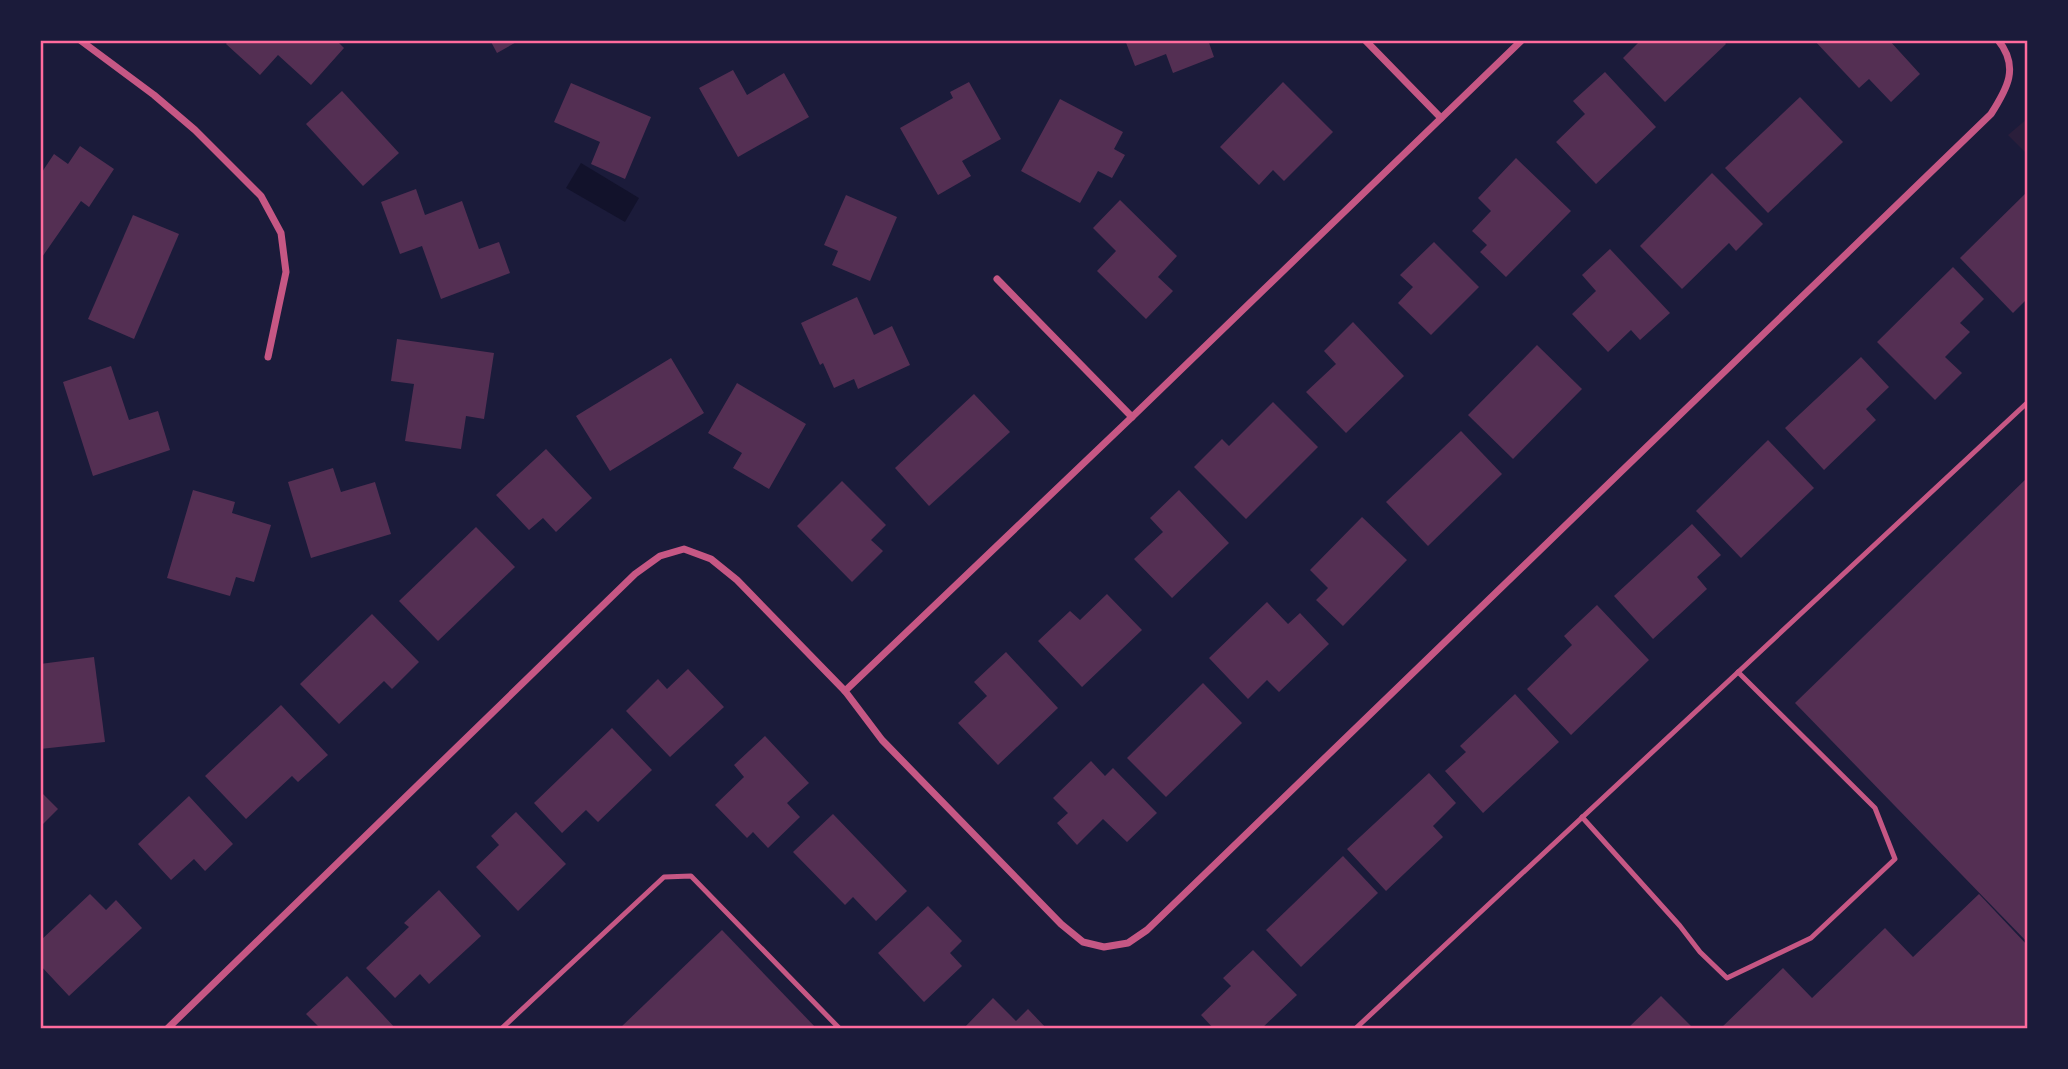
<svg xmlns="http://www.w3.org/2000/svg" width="2068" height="1069" viewBox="0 0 2068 1069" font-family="'Titillium Web',sans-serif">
  <rect width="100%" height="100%" fill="#1b1b3a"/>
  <polygon fill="#2a1e3b" points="2028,118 2028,155 2008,135"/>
  <polygon fill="#12122b" points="581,163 639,198 625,222 566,188"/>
  <g fill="#542f53">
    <polygon points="229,40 336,40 344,48 311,85 278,55 260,75 226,44"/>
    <polygon points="490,40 520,40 497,53"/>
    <polygon points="1125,40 1208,40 1214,57 1173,73 1166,54 1135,66"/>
    <polygon points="1641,40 1723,40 1726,44 1665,102 1623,58"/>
    <polygon points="1814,40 1889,40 1920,74 1891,102 1869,79 1859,88"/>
    <polygon points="733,70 747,95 784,73 809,117 738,157 699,88"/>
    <polygon points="1605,72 1656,127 1596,184 1556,142 1585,114 1573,101"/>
    <polygon points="969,82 1001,139 962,161 971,176 938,195 900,128 953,98 950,92"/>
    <polygon points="1283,82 1333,132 1284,181 1273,170 1259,185 1220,147"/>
    <polygon points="571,83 651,117 625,179 591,164 600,142 554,122"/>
    <polygon points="342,91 399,153 363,186 306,124"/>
    <polygon points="1800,97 1843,142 1768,213 1725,168"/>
    <polygon points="1060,99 1123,132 1114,149 1125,155 1112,178 1098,171 1080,203 1021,171"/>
    <polygon points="80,146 114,169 89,207 81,201 40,260 40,175 54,154 68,164"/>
    <polygon points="1516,158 1571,211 1506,277 1480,252 1487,245 1472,231 1491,211 1478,198"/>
    <polygon points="1712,173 1763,224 1736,251 1729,243 1682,289 1640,246"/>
    <polygon points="416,189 425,215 462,201 479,249 499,242 510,273 441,299 422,246 400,254 381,202"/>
    <polygon points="2028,191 2028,298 2013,313 1960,258"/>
    <polygon points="846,195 897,217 870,281 832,265 838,251 824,245"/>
    <polygon points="1120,200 1177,256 1158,277 1173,291 1146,319 1097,271 1116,251 1093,228"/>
    <polygon points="133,215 179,234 134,339 88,319"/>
    <polygon points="1434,242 1479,287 1431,335 1398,303 1413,287 1400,275"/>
    <polygon points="1610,249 1670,313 1640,340 1631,330 1608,352 1572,314 1596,291 1582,275"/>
    <polygon points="1953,267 1984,299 1960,323 1970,332 1945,357 1962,373 1935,400 1877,342"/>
    <polygon points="857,297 874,335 892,326 910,365 858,389 854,379 834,388 823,363 820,365 801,323"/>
    <polygon points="1353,322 1404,376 1346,433 1306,392 1336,364 1324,351"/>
    <polygon points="397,339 494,353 484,419 466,416 461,449 405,441 414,384 391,381"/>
    <polygon points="1537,345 1582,389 1513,459 1468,415"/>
    <polygon points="1861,357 1889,387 1866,409 1876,420 1824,470 1785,428"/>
    <polygon points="671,358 704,413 610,471 576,416"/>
    <polygon points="111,366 129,420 158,411 170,450 93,476 63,382"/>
    <polygon points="737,383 806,424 769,489 733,468 742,453 708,433"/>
    <polygon points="974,394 1010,432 929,506 895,468"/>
    <polygon points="1273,402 1318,447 1246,519 1194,467 1222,439 1229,446"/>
    <polygon points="1461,431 1502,474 1428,546 1386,502"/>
    <polygon points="1768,440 1814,488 1741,558 1696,511"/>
    <polygon points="546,449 592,498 556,532 543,518 529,530 496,495"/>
    <polygon points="333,468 341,492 375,482 391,534 311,558 288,482"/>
    <polygon points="2028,477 2028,943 1795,703"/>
    <polygon points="842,481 886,525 871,540 883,551 852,582 797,526"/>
    <polygon points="193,490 235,502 232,513 271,525 254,582 236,577 230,596 167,578"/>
    <polygon points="1179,490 1229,543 1172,598 1134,559 1163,532 1150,518"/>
    <polygon points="1362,517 1407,560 1343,626 1316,600 1328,588 1310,570"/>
    <polygon points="1692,524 1721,555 1697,577 1707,589 1653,639 1614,596"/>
    <polygon points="476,527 515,567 438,641 399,601"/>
    <polygon points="1107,594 1142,630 1082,687 1038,641 1070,611 1080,620"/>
    <polygon points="1267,602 1288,624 1300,613 1329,644 1279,692 1267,680 1248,699 1209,658"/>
    <polygon points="1597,605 1649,660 1571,735 1527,689 1572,645 1564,636"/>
    <polygon points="372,614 419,662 392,689 384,681 339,724 300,684"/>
    <polygon points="1006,652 1058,708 998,765 958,723 987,696 974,682"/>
    <polygon points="94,657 105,742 40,749 40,664"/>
    <polygon points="688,669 724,707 670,757 626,711 658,679 667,689"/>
    <polygon points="1203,683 1242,723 1166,797 1127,758"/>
    <polygon points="1515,694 1559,742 1483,813 1445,771 1466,752 1460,746"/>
    <polygon points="281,705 328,755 298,782 292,776 246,819 205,776"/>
    <polygon points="612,728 652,770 598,822 586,810 562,833 534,803"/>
    <polygon points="765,736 809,783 787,803 800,817 768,848 753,832 747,838 715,805 744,777 734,765"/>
    <polygon points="1091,761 1105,776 1113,768 1157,813 1127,842 1103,819 1077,845 1057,823 1068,813 1053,798"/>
    <polygon points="1429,773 1456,803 1433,826 1443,837 1386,891 1347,849"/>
    <polygon points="40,791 58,809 40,827"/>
    <polygon points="189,796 233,844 205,871 194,859 171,880 138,844"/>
    <polygon points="516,812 566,864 518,911 476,867 499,845 491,836"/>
    <polygon points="833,814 907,891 876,921 853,897 845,905 793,852"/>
    <polygon points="1343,856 1378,893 1301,967 1266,930"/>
    <polygon points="439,890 481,936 429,984 420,974 395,998 366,968 409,927 404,923"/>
    <polygon points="90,894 106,910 116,900 142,928 69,996 40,965 40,941"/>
    <polygon points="1979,894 2028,946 2028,1029 1967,1029 1965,1027 1962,1029 1720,1029 1783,968 1812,998 1885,928 1913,957"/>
    <polygon points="928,906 962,941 950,953 962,966 924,1002 878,953"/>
    <polygon points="722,930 817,1029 619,1029"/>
    <polygon points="1253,950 1297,995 1261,1029 1214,1029 1201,1015 1231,986 1223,978"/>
    <polygon points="347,976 396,1029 318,1029 319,1027 306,1014"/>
    <polygon points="1661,996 1694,1029 1627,1029"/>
    <polygon points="993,998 1016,1021 1028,1009 1047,1029 963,1029"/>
  </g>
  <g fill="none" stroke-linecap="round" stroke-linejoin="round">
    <g stroke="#c65784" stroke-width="5">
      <polyline points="1582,817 1680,926 1700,952 1727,978 1811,938 1895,859 1875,808 1738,672"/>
      <polyline points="501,1029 664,877 691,876 840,1029"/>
      <polyline points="1355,1029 2028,402"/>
    </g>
    <g stroke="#c65784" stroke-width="7">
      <polyline points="80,40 154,95 195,130 261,196 281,233 286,272 268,357"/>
      <polyline points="1365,40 1441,118"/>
      <polyline points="997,279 1132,417"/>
      <polyline points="845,691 1132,417 1522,40"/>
      <path d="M 167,1029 L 635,574 L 660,556 L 684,549 L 711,559 L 737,580 L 845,691 L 882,740 L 1061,924 L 1083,942 L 1104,947 L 1128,943 L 1147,930 L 1991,114 C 2007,89 2020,67 1998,40"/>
    </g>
  </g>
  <rect width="2068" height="1069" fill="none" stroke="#1b1b3a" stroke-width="84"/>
  <rect x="42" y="42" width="1984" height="985" fill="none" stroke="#ff6b9d" stroke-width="2.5"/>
</svg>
